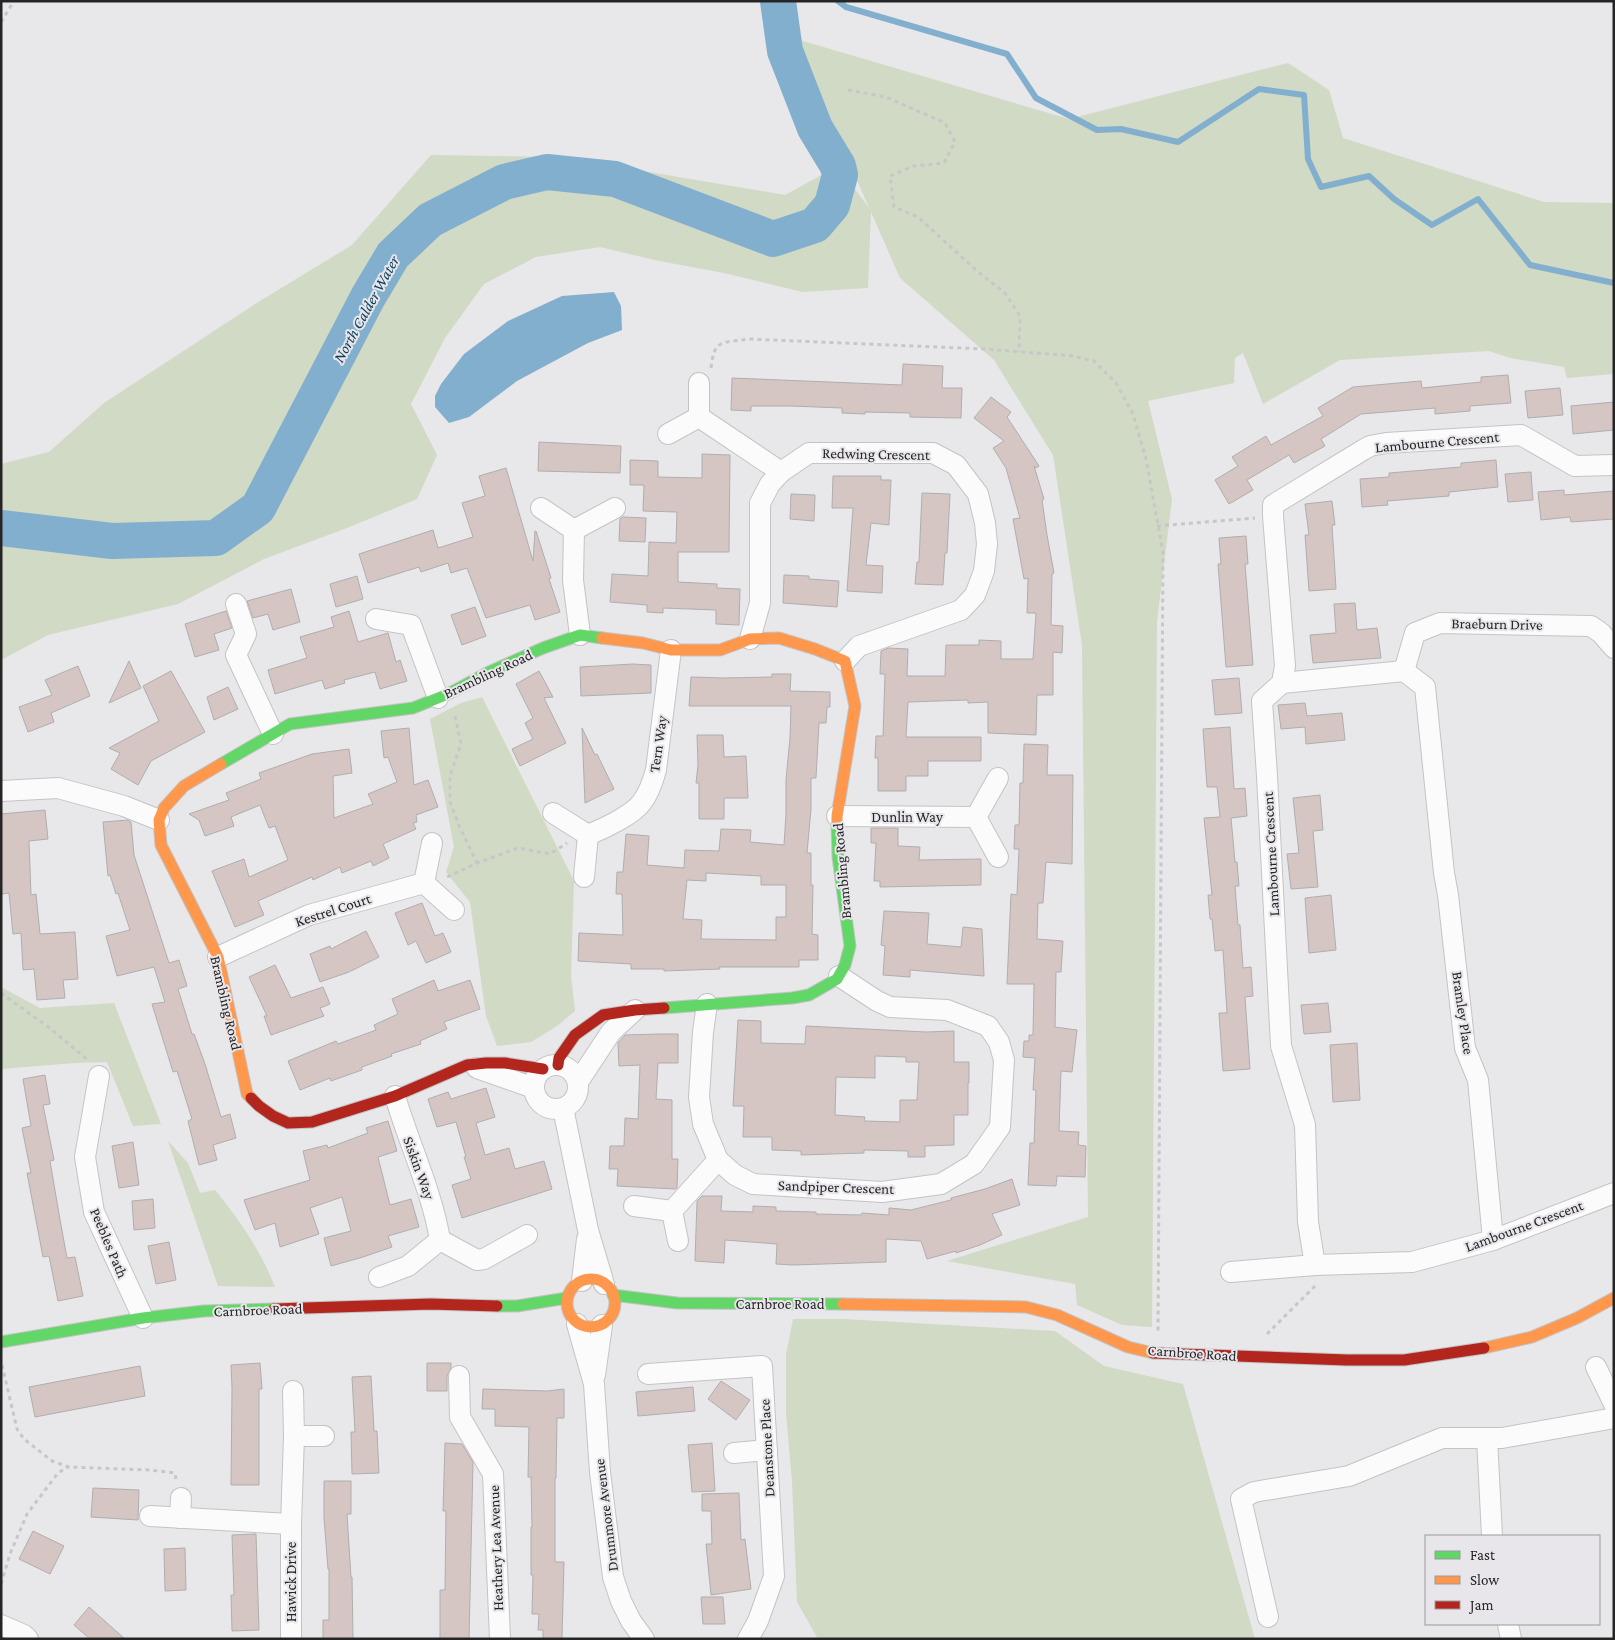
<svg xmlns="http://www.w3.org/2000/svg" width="1615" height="1640" viewBox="0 0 1615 1640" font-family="'Crimson Pro',serif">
  <rect width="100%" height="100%" fill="#e8e7e9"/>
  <g fill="#d1dac5">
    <polygon points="796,39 1069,119 1288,63 1329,90 1343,138 1544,202 1614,203 1614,374 1567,378 1564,367 1510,358 1489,351 1340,360 1263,404 1243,353 1235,358 1234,383 1148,401 1172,499 1157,621 1152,1327 1122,1325 1077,1305 1075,1284 947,1261 1088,1217 1082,645 1053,455 994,360 900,278 871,212 868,288 803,292 724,273 659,261 600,247 536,257 484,284 445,338 411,404 437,455 417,499 347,528 264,559 178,604 48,635 1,660 1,464 49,452 104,403 260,301 352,245 431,155 561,157 785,195 838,166 869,208"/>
    <polygon points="482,697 574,881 571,976 575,1011 557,1026 531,1042 497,1046 486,1016 470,902 446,872 454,847 430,719 461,703"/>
    <polygon points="1,987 40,1008 114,1003 161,1124 133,1126 107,1062 75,1063 1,1069"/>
    <path d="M 168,1141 L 188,1163 L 200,1193 L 215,1190 C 239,1219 261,1251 275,1287 L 218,1286 Z"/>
    <polygon points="793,1319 844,1319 1055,1331 1104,1366 1183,1384 1255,1639 818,1639 797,1602 792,1481 786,1413 786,1355"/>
  </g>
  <polygon fill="#83afce" points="614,292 621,306 622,330 588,343 517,381 469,417 449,423 435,407 435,396 441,384 464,354 508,321 562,296"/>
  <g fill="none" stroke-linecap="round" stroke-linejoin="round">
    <polyline stroke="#83afce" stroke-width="6" points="838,1 846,7 1007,54 1036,98 1097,130 1121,129 1178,142 1259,89 1304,95 1308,159 1321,187 1369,176 1394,199 1432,225 1478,199 1530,265 1614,283"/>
    <polyline stroke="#83afce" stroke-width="36" points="1,528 112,541 216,538 258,508 368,297 393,255 430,220 504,182 547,172 615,179 773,239 815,225 832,205 840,175 838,166 815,128 785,51 778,1"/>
  </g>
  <g fill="#d5c6c4" stroke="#afaeaf" fill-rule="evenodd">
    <polygon points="903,364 943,366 942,388 962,388 961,418 910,417 910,413 865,412 865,414 842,413 842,408 791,406 751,406 751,411 731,410 732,378 902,385"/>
    <polygon points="1508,375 1511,403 1470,406 1470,411 1435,414 1435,408 1361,414 1321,439 1325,446 1294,463 1289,455 1247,480 1253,490 1229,504 1215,480 1238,466 1232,457 1266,436 1271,445 1323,416 1318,408 1353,387 1421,381 1422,388 1481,382 1481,377"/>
    <polygon points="1560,388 1563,415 1528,418 1525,391"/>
    <polygon points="991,397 1011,412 1007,417 1039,466 1036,468 1034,466 1044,499 1042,500 1047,535 1054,573 1052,574 1051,625 1063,626 1062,653 1053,652 1053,695 1037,695 1036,735 988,733 988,702 968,703 968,700 908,702 906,737 981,737 981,761 928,761 928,776 906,776 906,791 878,791 878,758 875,758 876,736 883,736 885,674 880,674 881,651 888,648 908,649 907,676 945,676 946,645 979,645 979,640 1001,641 1001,659 1033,659 1036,613 1027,613 1028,578 1024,579 1013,519 1020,518 1006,468 993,448 1004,441 974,418"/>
    <polygon points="1614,402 1614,430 1573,434 1571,406"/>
    <polygon points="539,442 621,446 620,473 538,471"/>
    <polygon points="702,454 730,455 729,552 678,552 678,582 717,584 717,588 740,589 739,625 716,624 716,610 663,608 663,613 647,612 647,605 610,602 612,574 648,576 649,542 676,543 677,512 643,511 644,485 630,485 630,460 658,461 658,477 702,478"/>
    <polygon points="1496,460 1498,487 1449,492 1449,496 1387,501 1388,505 1362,507 1360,479 1389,477 1389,473 1461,467 1461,463"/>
    <polygon points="506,468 533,561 535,531 536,531 551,578 549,579 560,612 535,620 530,605 486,618 467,568 451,573 448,563 421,572 419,567 368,583 359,554 433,530 438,548 473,537 462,503 485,496 479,476"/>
    <polygon points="1531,472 1533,500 1508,502 1505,474"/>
    <polygon points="833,476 881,476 881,480 891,480 889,525 871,523 866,565 883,566 882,593 847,591 853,508 832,508"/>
    <polygon points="1564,490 1564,495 1614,491 1614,519 1571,522 1570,517 1541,520 1538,492"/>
    <polygon points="922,493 950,494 947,553 945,553 943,585 915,584 917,562 919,562"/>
    <polygon points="791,494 815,495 814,521 790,519"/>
    <polygon points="1332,501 1335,525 1332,525 1336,589 1309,591 1305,535 1309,535 1305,504"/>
    <polygon points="623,517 646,518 645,542 619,541 620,519"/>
    <polygon points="1246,536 1248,564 1245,564 1253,665 1226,667 1218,564 1221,564 1219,538"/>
    <polygon points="784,575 809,576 809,579 839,581 837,607 783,603"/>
    <polygon points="357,576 363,599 336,607 330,584"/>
    <polygon points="291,589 300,622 273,630 268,614 253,618 247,601"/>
    <polygon points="1355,603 1357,630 1377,628 1381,658 1313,663 1310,635 1336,633 1334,604"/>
    <polygon points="475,607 486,636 462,645 451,615"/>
    <polygon points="226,611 232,628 214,634 219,650 195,657 185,624"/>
    <polygon points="349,611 358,642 388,633 396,662 400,660 407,681 380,689 375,672 344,680 345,683 325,689 322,680 275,694 268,670 307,658 300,637 334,627 331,617"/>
    <polygon points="129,661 141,688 109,703"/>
    <polygon points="633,664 651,665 651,693 581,696 580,667"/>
    <polygon points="78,666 90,696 51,713 54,722 28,732 19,707 52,695 45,680"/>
    <polygon points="171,671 205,732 151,761 138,785 111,769 120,753 109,748 159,721 143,686"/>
    <polygon points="539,671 553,697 544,698 566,743 520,766 512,749 533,739 525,723 533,718 516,684"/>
    <path d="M 772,674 L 791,674 L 790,691 L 830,692 L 830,707 L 827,707 L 826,723 L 819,723 L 816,778 L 811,778 L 811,809 L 807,853 L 811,853 L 811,885 L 813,885 L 812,934 L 818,935 L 818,960 L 799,960 L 799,967 L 719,967 L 720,969 L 664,971 L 664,969 L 631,969 L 631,964 L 578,961 L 579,933 L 623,935 L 622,894 L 616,894 L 617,872 L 623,872 L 626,834 L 649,836 L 647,865 L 684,868 L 685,850 L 719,851 L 721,829 L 751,830 L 750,842 L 784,845 L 786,814 L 786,780 L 790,738 L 791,706 L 689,706 L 691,677 L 724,678 L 772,677 ZM 706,873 L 761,876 L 761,885 L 786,885 L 786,917 L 776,917 L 776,940 L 701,939 L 702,920 L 683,919 L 687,880 L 706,881 Z"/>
    <polygon points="1239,678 1242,713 1215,715 1212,680"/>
    <polygon points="228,687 238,709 214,720 207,697"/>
    <polygon points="1305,703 1307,716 1342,713 1345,740 1306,744 1305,727 1281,729 1278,705"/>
    <polygon points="1230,727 1234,789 1245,788 1247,816 1231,818 1235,862 1237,862 1239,886 1235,886 1238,925 1240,925 1243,968 1251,967 1253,996 1245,997 1250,1069 1223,1071 1219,1013 1227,1013 1223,950 1215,951 1212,919 1210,919 1208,895 1212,895 1204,818 1220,817 1217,787 1207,787 1203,729"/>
    <polygon points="409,728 414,785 428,780 438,807 416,815 417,822 413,823 416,829 383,844 389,858 373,866 371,861 342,873 340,867 313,880 312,877 258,901 264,915 235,927 212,871 244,859 249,877 288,860 275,826 269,828 260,805 231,817 234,826 205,836 199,820 189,814 229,800 226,793 261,779 259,773 312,754 349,749 352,773 333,776 334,818 373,804 368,794 397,782 388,757 384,758 381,731"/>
    <polygon points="582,728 595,755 597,754 614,789 585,803"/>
    <polygon points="697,735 723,735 724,757 746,756 748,798 724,798 724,819 699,819 699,783 696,783 698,765"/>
    <polygon points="1024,744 1048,745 1047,775 1073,775 1072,864 1046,862 1043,903 1038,903 1037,939 1063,941 1061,972 1056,972 1055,1027 1077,1030 1072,1072 1061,1071 1059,1131 1079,1132 1078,1145 1086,1146 1085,1177 1057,1176 1056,1186 1028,1185 1030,1143 1034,1143 1036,1090 1033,1090 1035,1058 1023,1057 1024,1041 1029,1041 1029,1035 1033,1035 1034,984 1007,984 1011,894 1017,895 1019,849 1014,849 1015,825 1019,825 1020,783 1023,783"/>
    <polygon points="1320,795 1323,830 1313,831 1318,887 1291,889 1287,854 1299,853 1293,798"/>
    <polygon points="45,810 48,839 29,841 31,895 36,894 40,934 75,932 78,979 63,980 65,998 37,1000 34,969 23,970 21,933 13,934 9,893 1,894 1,814"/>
    <polygon points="128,820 131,822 134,855 169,963 179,960 187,986 178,989 192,1034 194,1034 205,1064 221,1117 230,1114 236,1138 213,1145 217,1160 199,1165 188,1121 192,1119 177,1071 173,1072 152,1004 165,1002 154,967 117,976 106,936 130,930 118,893 116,894 110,875 108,876 103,822"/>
    <polygon points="871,828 898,828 898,846 920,847 919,860 981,859 981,885 880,887 880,881 874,881 876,843 871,843"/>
    <polygon points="1331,895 1336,950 1309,953 1305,898"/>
    <polygon points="422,903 435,936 443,933 451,952 426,963 416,941 408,945 395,913"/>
    <polygon points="884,911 929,913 927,944 961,947 963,927 982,929 984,976 910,970 910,977 883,975 885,946 881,945"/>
    <polygon points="366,931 379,957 349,972 320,982 310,954 330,946 331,949"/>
    <polygon points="275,965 291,998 323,987 330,1004 320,1008 324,1016 271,1035 264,1016 267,1016 249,977"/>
    <polygon points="434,980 438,991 470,980 480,1009 444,1022 447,1029 420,1041 421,1044 391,1054 392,1056 362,1067 362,1070 331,1081 330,1078 300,1090 288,1061 336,1041 338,1044 376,1030 374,1025 398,1014 392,999"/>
    <polygon points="1328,1003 1331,1032 1304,1034 1301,1005"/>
    <path d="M 738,1020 L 761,1021 L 761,1043 L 805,1044 L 806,1026 L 926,1032 L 954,1031 L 954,1062 L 969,1062 L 969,1083 L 968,1083 L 968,1115 L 954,1115 L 954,1145 L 925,1146 L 925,1157 L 908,1157 L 908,1151 L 864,1150 L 864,1153 L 801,1155 L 801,1151 L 772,1150 L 772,1137 L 743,1137 L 744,1106 L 733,1106 ZM 875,1056 L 906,1057 L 906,1062 L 919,1062 L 917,1100 L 900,1100 L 900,1122 L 864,1121 L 865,1117 L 835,1115 L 836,1077 L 875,1078 Z"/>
    <polygon points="658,1034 678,1034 678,1063 658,1063 656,1099 672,1100 672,1159 678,1159 677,1188 675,1189 617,1186 618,1169 609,1169 610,1146 624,1146 625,1118 638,1119 640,1065 619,1066 618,1043 625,1035"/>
    <polygon points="1357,1043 1360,1100 1333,1102 1330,1045"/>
    <polygon points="45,1075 50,1104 43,1105 54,1160 50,1161 59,1214 67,1258 75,1257 83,1296 58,1301 49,1256 43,1257 27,1173 31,1173 22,1128 31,1126 23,1079"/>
    <polygon points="486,1088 495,1117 476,1123 485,1155 509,1148 515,1169 544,1161 552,1189 462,1218 452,1185 471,1179 464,1157 466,1157 456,1122 437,1127 428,1099 448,1092 451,1099"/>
    <polygon points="388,1121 397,1151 378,1157 390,1205 411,1199 419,1227 388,1236 392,1247 363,1257 331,1266 324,1238 351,1231 342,1197 310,1208 319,1234 280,1247 275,1223 255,1230 244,1200 310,1180 303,1151 327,1145 328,1148 368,1133 366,1128"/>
    <polygon points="133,1142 139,1185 119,1188 112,1146"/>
    <polygon points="1012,1179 1020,1205 992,1214 1002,1235 980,1245 956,1253 956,1251 927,1259 921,1241 886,1239 886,1262 793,1265 776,1264 777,1244 725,1240 724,1263 695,1261 697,1201 702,1196 722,1196 721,1211 753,1212 753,1206 776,1207 776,1211 816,1212 816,1214 861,1215 862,1213 889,1215 889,1208 911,1210 951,1200 951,1198 985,1189"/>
    <polygon points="153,1199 155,1228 134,1230 132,1201"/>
    <polygon points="169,1242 176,1280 156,1284 148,1246"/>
    <polygon points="260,1363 262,1389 259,1389 259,1485 231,1485 232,1388 231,1365"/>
    <polygon points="427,1363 451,1363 451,1368 447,1376 447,1391 427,1391"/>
    <polygon points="140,1366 145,1396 35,1417 29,1387"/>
    <polygon points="371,1376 374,1431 377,1431 379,1473 352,1474 351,1432 355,1432 352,1377"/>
    <polygon points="721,1381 750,1400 736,1420 708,1399"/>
    <polygon points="693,1387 695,1411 638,1416 636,1392"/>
    <polygon points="483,1389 547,1391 564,1389 564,1418 557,1418 556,1478 555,1478 555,1562 564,1562 562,1639 543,1639 543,1630 538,1630 539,1614 532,1614 533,1575 531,1575 531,1527 532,1527 531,1477 528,1477 529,1427 495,1426 495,1409 482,1409"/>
    <polygon points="445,1443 462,1444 473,1462 469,1639 440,1639 440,1590 445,1590 446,1511 443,1511"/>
    <polygon points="712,1443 715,1491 692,1492 688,1445"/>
    <polygon points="324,1481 351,1481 351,1514 347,1514 351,1577 352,1577 353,1639 323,1639 323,1620 329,1620 329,1569 328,1569 324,1518"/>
    <polygon points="93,1488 139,1490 138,1520 91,1517"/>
    <polygon points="739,1493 741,1540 745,1539 751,1589 711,1595 706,1544 712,1544 711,1511 702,1511 702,1494"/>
    <polygon points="33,1531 64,1546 50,1574 19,1559"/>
    <polygon points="256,1534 259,1630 232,1631 231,1595 234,1595 232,1535"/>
    <polygon points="185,1548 186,1590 165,1591 164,1549"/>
    <polygon points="701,1597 723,1597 725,1624 703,1624"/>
    <polygon points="89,1607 125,1639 90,1639 74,1625"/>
  </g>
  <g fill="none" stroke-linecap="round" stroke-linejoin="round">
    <defs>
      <g id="street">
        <polyline points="699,417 781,472"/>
        <polyline points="668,434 699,417 699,383"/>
        <polyline points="1614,465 1575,466 1521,435 1386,443 1370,446 1363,450 1273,505 1273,516 1285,666 1282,683 1262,701 1267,776 1281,1046 1305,1125 1308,1222 1315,1265 1412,1262 1493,1240 1614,1193"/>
        <polyline points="541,508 574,530 573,580 580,635"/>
        <polyline points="574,530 615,508"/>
        <polyline points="236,604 246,634 236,655 273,734"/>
        <polyline points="376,619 411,625 438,698"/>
        <polyline points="750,639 760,603 760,503 770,484 781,472 809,453 933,453 956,465 978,494 985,523 987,544 984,571 975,595 961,610 859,646 845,661"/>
        <polyline points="1404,671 1425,687 1444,873 1448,895 1465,1048 1478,1080 1493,1240"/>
        <polyline points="1404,671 1415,633 1440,623 1591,626 1601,633 1614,648"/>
        <polyline points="1282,683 1404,671"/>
        <polyline points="998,778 976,817 998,857"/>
        <polyline points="1,791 58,788 124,806 159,820"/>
        <polyline points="553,813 588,835 584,877"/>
        <polyline points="837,816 976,817"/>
        <path d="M 588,835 C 603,829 633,815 642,802 C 649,793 653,781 656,770 L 671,650"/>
        <polyline points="424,883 432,843"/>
        <polyline points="218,957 309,915 424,883 454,910"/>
        <polyline points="707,1004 703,1032 699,1097 703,1124 718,1160 735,1175 753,1184 882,1192 941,1184 974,1164 1000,1127 1004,1060 999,1042 988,1026 947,1010 890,1007 877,1001 839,976"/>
        <circle cx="556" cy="1087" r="22"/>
        <polyline points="477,1068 534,1088"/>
        <polyline points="99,1076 85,1157 94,1212 143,1318"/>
        <polyline points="578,1082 611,1032 635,1010"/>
        <path d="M 395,1096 C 409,1144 432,1191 440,1240"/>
        <polyline points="563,1108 588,1230 604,1284"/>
        <polyline points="634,1206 672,1211"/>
        <polyline points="678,1241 672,1211 718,1160"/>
        <polyline points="1231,1272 1315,1265"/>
        <polyline points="379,1277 408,1266 440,1240 477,1260 484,1259 527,1235"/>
        <polyline points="582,1281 587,1239"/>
        <polyline points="577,1324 594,1384 600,1472 613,1577 621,1601 631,1621 644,1639"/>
        <polyline points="1596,1367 1614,1404"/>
        <polyline points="648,1374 762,1366 774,1576 758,1621 748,1639"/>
        <polyline points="595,1375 602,1325"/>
        <polyline points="459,1376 460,1417 493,1474 500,1639"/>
        <polyline points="294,1436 324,1436"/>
        <polyline points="1487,1438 1492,1536"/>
        <polyline points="734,1453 767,1450"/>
        <polyline points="150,1516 291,1524"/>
        <polyline points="180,1518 181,1498"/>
        <polyline points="1268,1617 1241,1499 1254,1492 1349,1476 1442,1438 1502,1438 1614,1418"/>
        <polyline points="1508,1624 1511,1639"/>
        <polyline points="1,1625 24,1635 28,1639"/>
        <polyline points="291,1639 291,1524 294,1436 293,1391"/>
      </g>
      <g id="fast">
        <polyline points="221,764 290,724 413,708 448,694 489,672 543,648 580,635 602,638"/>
        <polyline points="664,1008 792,998 809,995 837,979 845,965 850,946 838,857 837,824"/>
        <polyline points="613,1295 677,1303 843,1304"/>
        <polyline points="497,1306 517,1306 567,1298"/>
        <polyline points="1,1342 143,1318 204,1311 274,1309"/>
      </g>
      <g id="slow">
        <polyline points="602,638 643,643 671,650 720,650 750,639 779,638 815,649 845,661 855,706 837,816 837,824"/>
        <polyline points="221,764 184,786 164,808 159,820 161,845 218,957 247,1094 251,1098"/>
        <circle cx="591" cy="1303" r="24"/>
        <polyline points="843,1304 1026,1307 1057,1315 1128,1347 1153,1353"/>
        <polyline points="1484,1348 1532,1337 1577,1318 1614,1298"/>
      </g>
      <g id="jam">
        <polyline points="558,1065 559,1058 575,1035 603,1015 635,1010 664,1008"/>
        <polyline points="251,1098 259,1106 273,1116 288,1123 312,1122 395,1096 467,1065 486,1063 505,1063 543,1069"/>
        <polyline points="274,1309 430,1304 497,1306"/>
        <polyline points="1153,1353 1347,1360 1404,1360 1484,1348"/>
      </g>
    </defs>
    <use href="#street" stroke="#c4c3c5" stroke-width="22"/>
    <use href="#fast" stroke="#c4c3c5" stroke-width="13"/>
    <use href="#slow" stroke="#c4c3c5" stroke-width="13"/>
    <use href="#jam" stroke="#c4c3c5" stroke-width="13"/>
    <g stroke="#c8c7c8" stroke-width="3" stroke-dasharray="4 4" stroke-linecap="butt">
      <polyline points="1,22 14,1"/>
      <polyline points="848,90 886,97 945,123 955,142 944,163 914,166 890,176 894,207 918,217 977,271 1005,293 1020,316 1019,352"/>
      <path d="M 711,368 C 714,339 722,343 748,339 L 985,349 L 1073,356 L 1094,361 L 1116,383 L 1133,414 L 1146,459 L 1163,552 L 1158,1331"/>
      <polyline points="1157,526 1255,518"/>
      <polyline points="455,716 461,744 450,776 450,802 460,828 477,863"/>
      <polyline points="447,877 477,863 518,848 550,854 567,843"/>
      <polyline points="1,993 51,1029 89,1061"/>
      <polyline points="1267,1334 1315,1286"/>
      <polyline points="2,1365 17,1429 24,1439 52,1461 69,1467 150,1470 175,1473 176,1479"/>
      <polyline points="1,1584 10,1554 27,1514 58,1473 68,1467"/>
    </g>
    <use href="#street" stroke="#fcfbfc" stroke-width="20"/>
    <use href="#fast" stroke="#63d668" stroke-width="11"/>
    <use href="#slow" stroke="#ff974d" stroke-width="11"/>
    <use href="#jam" stroke="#b3261e" stroke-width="11"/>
  </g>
  <g text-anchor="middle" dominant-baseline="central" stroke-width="4" stroke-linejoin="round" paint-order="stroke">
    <g font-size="15" fill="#262526" stroke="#e8e6ea">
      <text transform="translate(1437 442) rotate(-5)">Lambourne Crescent</text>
      <text transform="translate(876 454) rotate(1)">Redwing Crescent</text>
      <text transform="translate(1497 624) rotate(1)">Braeburn Drive</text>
      <text transform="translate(488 674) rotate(-25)">Brambling Road</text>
      <text transform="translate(658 744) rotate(-82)">Tern Way</text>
      <text x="907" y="817">Dunlin Way</text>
      <text transform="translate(1271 854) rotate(-93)">Lambourne Crescent</text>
      <text transform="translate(842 871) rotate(-95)">Brambling Road</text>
      <text transform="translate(333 910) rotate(-18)">Kestrel Court</text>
      <text transform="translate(226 1003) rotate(77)">Brambling Road</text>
      <text transform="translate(1463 1013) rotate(82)">Bramley Place</text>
      <text transform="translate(419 1168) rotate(70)">Siskin Way</text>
      <text transform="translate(836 1187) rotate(2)">Sandpiper Crescent</text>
      <text transform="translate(1524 1226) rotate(-20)">Lambourne Crescent</text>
      <text transform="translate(109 1243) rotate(67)">Peebles Path</text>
      <text x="780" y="1304">Carnbroe Road</text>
      <text transform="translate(258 1310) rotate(-2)">Carnbroe Road</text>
      <text transform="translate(1192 1353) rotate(4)">Carnbroe Road</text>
      <text transform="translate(767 1448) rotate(-93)">Deanstone Place</text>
      <text transform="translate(606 1515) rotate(-97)">Drummore Avenue</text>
      <text transform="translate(496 1548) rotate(-92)">Heathery Lea Avenue</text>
      <text transform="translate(291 1582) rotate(-90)">Hawick Drive</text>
    </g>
    <g font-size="16" font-style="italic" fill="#093d5b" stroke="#e8e6ea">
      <text transform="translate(366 309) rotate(-61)">North Calder Water</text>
    </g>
  </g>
  <rect width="1615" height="1640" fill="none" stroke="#262526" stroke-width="5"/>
  <rect x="1425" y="1535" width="175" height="90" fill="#e8e6ea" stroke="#9a999c"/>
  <rect x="1435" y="1551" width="25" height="8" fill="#63d668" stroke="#9a999c"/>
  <text x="1470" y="1560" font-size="15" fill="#262526">Fast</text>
  <rect x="1435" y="1576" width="25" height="8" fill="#ff974d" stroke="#9a999c"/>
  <text x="1470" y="1585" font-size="15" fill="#262526">Slow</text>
  <rect x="1435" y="1601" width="25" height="8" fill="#b3261e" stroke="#9a999c"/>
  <text x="1470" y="1610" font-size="15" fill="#262526">Jam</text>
</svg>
